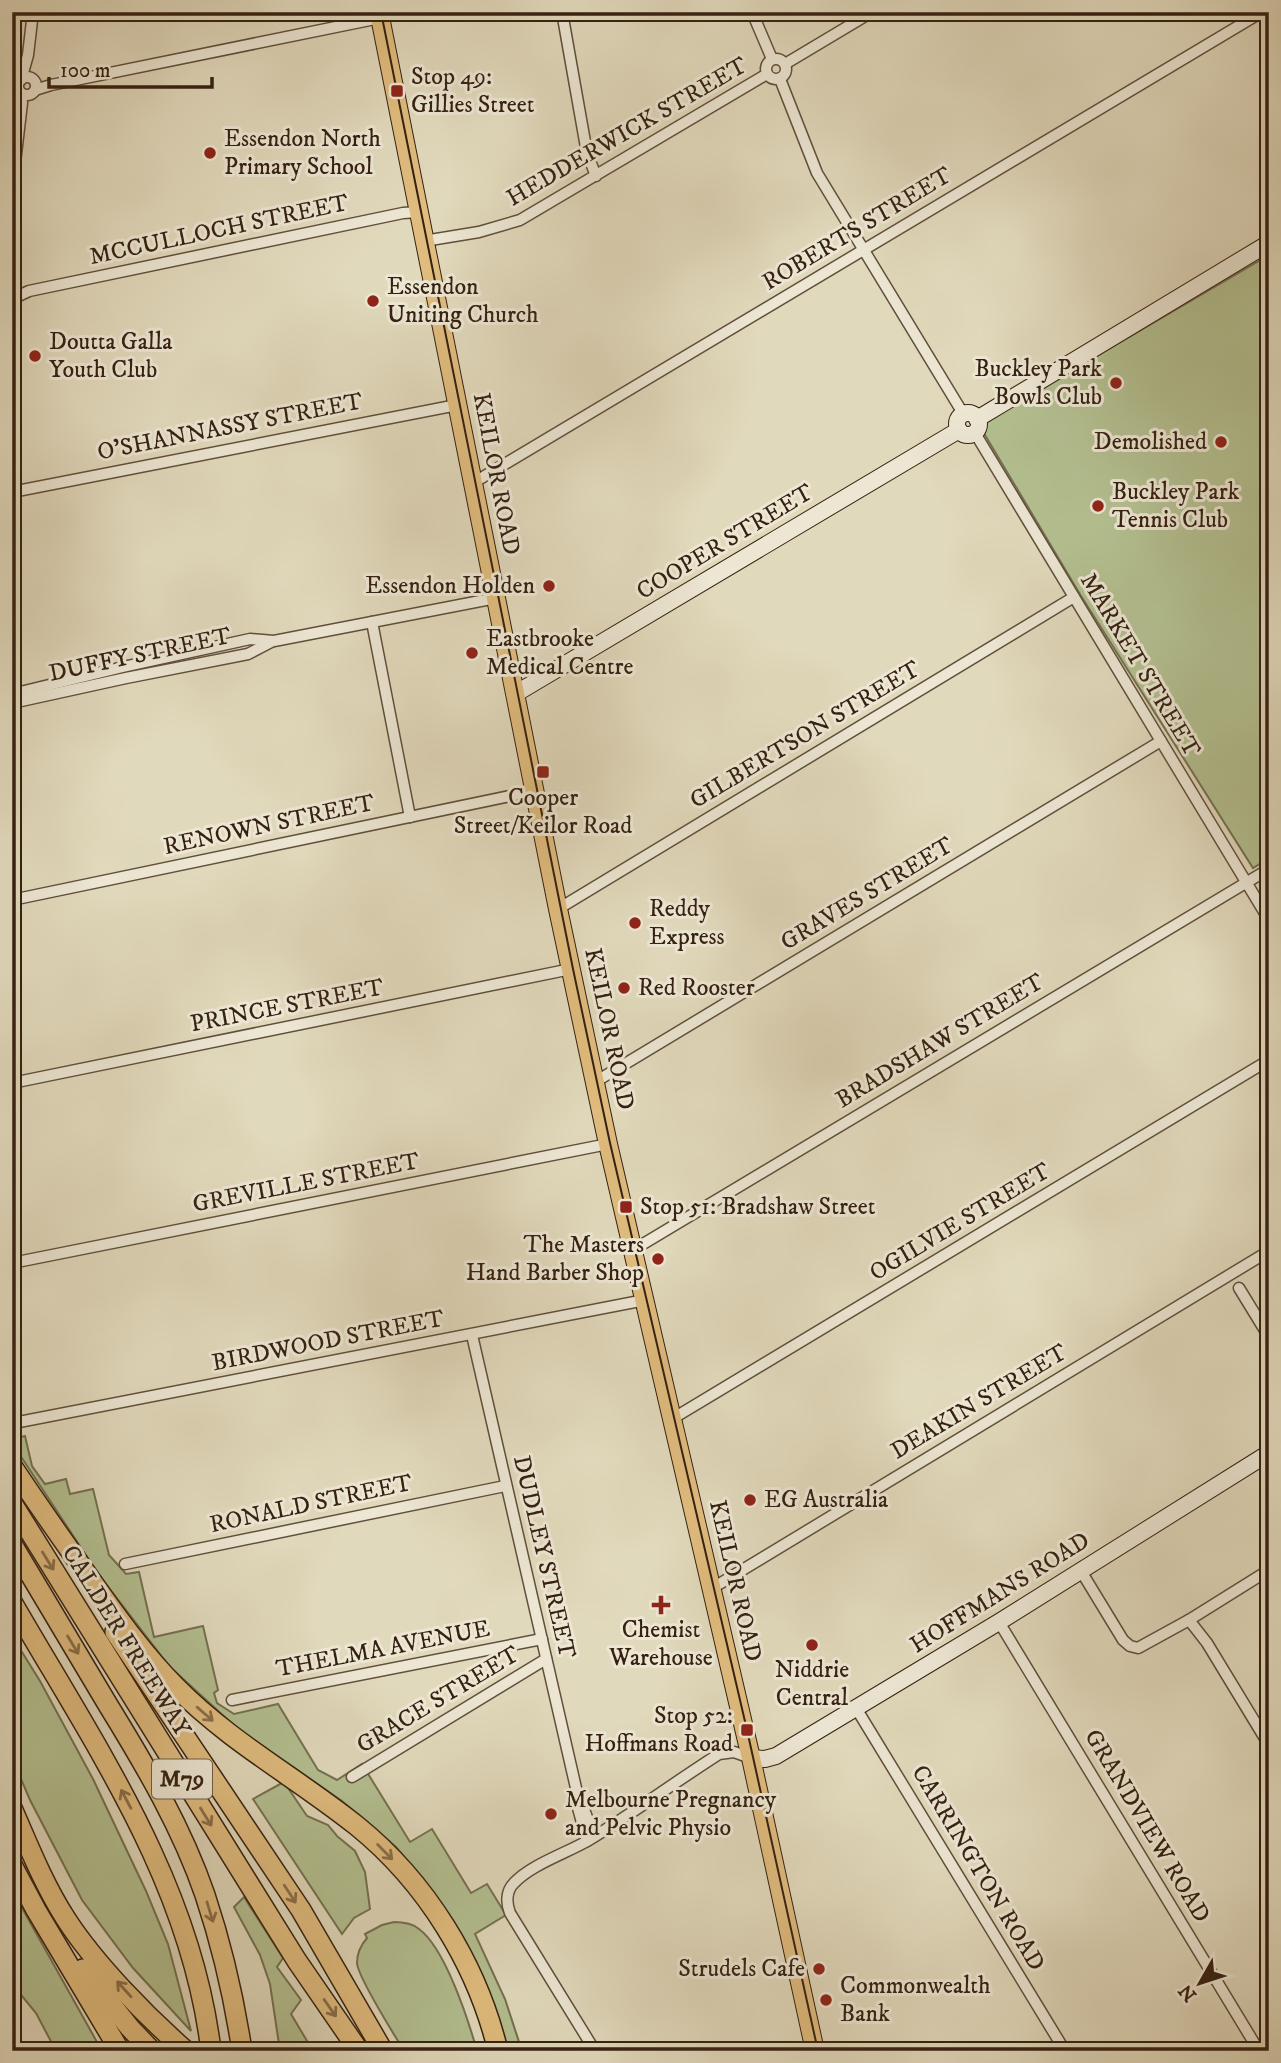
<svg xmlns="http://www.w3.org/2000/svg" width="1281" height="2063" viewBox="0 0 1281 2063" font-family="'IM FELL DW Pica',serif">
  <rect width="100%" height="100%" fill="#e1d9bc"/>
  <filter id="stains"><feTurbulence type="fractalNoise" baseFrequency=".00286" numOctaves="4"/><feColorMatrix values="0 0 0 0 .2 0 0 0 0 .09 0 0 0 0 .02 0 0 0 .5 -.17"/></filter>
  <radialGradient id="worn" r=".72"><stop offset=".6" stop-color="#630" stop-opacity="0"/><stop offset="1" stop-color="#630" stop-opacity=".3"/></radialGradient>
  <g fill="#b3bf90" stroke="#747050" stroke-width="2">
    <polygon points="1269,255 1269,858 1253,868 1081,596 982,430 984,422"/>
    <polygon points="25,1436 32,1466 45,1484 66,1479 70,1494 93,1489 109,1555 126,1574 139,1572 154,1637 203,1626 218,1690 214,1693 217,1703 234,1714 278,1704 318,1770 337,1780 362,1764 410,1842 432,1829 471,1893 487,1884 506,1915 475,1934 505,1999 522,2051 508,2051 503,2034 424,1881 396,1847 342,1801 238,1729 170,1667 99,1575 12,1443 12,1439"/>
    <polygon points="12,1636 40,1681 93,1779 146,1891 168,1944 191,2031 133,1968 82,1900 30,1800 12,1758"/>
    <polygon points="282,1783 286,1785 307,1816 328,1825 337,1836 355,1851 365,1872 370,1909 354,1918 342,1934 253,1799"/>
    <polygon points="12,1890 102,2051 56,2051 36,2013 12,1984"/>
    <polygon points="244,1897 283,1958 277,1967 301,2000 291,2014 313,2051 280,2051 270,1984 260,1955 234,1907"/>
    <path d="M 394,1922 C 403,1922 412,1923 419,1929 C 445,1948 468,2019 477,2051 L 404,2051 C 394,2034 358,1978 357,1963 C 357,1954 361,1945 367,1938 L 365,1934 L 382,1925 Z"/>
  </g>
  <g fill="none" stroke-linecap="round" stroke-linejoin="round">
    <defs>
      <g id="street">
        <polyline points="562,12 587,153 596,176"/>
        <polyline points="752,12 772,59"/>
        <circle cx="776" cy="69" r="10"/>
        <polyline points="785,64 872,12"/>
        <circle cx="27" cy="86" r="9"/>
        <polyline points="780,79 817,173 964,415"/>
        <polyline points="21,80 28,55 33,12"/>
        <polyline points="35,90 51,85 380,18"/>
        <polyline points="12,188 22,103 21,93"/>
        <polyline points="424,241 479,232 520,220 767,74"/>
        <polyline points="12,299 29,291 403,213 419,212"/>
        <polyline points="975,433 1269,920"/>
        <polyline points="472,481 478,480 1262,12"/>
        <polyline points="12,492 457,405"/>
        <polyline points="372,622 410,817"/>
        <polyline points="12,694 123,667 250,639 274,641 496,598"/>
        <polyline points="12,703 126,678 248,654 271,642"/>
        <polyline points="12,900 534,791"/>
        <polyline points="558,909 1074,597"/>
        <polyline points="595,1082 1161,741"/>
        <polyline points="12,1083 571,969"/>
        <polyline points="633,1250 1269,869"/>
        <polyline points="12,1263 608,1144"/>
        <polyline points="1239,1288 1269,1337"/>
        <polyline points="472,1335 576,1788 588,1820 598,1834"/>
        <polyline points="672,1419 1269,1060"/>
        <polyline points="19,1422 645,1300"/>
        <polyline points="125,1564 505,1486"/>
        <polyline points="1081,1571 1123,1640 1130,1646 1138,1648 1189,1620 1269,1570"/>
        <polyline points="711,1589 1269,1251"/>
        <polyline points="1189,1620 1207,1643 1269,1745"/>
        <polyline points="999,1622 1259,2051"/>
        <polyline points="232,1700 542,1639"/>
        <polyline points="856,1708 1065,2051"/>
        <polyline points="352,1777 546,1659"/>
        <polyline points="578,1808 587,1841"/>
        <path d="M 595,2051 L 510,1913 C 506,1903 506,1891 514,1883 C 532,1864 567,1853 589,1840 C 633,1813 675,1782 719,1754 L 734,1752 L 751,1758"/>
      </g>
      <g id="secondary">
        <circle cx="968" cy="424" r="11"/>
        <polyline points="977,419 1269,243"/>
        <polyline points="515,694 959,430"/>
        <polyline points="751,1758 765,1759 776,1756 999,1622 1269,1453"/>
      </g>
      <polyline id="primary" points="379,12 558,909 608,1144 751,1758 815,2051"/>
      <g id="highway">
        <path d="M 12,1466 C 38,1505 64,1542 91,1580 C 117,1617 144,1655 176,1687 C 230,1742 297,1778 357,1826 C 426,1882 477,1964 498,2051"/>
        <polyline points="12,1503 297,1961 359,2051"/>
        <path d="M 12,1544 C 44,1598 76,1651 108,1705 C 145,1765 182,1828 205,1895 C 222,1946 234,1998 242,2051"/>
        <path d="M 12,1602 C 95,1746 191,1882 211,2051"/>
        <polyline points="115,1632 301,1910 383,2051"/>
        <path d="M 12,1808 C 28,1845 44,1885 66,1919 C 95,1964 146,2016 186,2051"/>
        <polyline points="12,1865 36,1910 120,2051"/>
        <polyline points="83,1969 130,2028 152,2051"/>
      </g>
    </defs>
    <use href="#street" stroke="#604f3c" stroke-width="13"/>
    <use href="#secondary" stroke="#352111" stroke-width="18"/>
    <use href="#primary" stroke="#352111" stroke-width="20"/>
    <use href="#highway" stroke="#352111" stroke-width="22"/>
    <use href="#street" stroke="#ece6d3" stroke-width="10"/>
    <use href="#secondary" stroke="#ece6d3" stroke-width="16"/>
    <use href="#primary" stroke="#e0bc7e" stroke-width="18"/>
    <use href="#highway" stroke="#e0bc7e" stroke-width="19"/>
    <polyline stroke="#352111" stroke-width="2" points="381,12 573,969 610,1143 747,1730 818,2051"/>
  </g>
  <defs><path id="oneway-shaft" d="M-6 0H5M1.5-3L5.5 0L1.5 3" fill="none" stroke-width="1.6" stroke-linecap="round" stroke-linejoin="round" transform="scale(1.75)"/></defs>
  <g stroke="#8a6e48">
    <use href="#oneway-shaft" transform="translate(48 1561) rotate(58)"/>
    <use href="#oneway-shaft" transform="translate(73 1645) rotate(59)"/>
    <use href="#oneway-shaft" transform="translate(205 1714) rotate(41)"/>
    <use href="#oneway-shaft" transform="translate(126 1799) rotate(-118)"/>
    <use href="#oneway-shaft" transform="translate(206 1817) rotate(58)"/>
    <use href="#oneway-shaft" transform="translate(385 1852) rotate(45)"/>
    <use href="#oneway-shaft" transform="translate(290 1894) rotate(57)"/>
    <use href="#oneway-shaft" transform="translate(210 1912) rotate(73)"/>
    <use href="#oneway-shaft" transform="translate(124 1989) rotate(-132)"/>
    <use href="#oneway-shaft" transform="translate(330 2008) rotate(55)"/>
  </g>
  <g fill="#8f2418" stroke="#ece6d3" stroke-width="2.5">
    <rect x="390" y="84" width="14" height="14" rx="3.5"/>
    <circle cx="210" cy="153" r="7"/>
    <circle cx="373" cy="301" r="7"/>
    <circle cx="35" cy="356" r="7"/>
    <circle cx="1116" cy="383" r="7"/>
    <circle cx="1221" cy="442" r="7"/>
    <circle cx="1098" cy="506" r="7"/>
    <circle cx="549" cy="586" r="7"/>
    <circle cx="472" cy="653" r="7"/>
    <rect x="536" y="765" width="14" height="14" rx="3.5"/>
    <circle cx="635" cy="923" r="7"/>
    <circle cx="624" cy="988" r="7"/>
    <rect x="619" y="1200" width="14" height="14" rx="3.5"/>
    <circle cx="658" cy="1259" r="7"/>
    <circle cx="750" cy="1500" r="7"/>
    <path d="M657.5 1594.5h7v7h7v7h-7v7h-7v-7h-7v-7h7z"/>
    <circle cx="812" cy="1645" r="7"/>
    <rect x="740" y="1723" width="14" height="14" rx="3.5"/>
    <circle cx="551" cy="1814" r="7"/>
    <circle cx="819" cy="1969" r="7"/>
    <circle cx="826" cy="2000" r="7"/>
  </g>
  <g text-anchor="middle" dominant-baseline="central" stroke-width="6" stroke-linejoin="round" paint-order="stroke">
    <rect fill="#ece6d3" stroke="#6c5c4b" stroke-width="2" x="152" y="1759.5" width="60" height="39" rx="5"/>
    <g font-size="23" font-weight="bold" fill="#352111">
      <text x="182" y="1779">M79</text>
    </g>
    <g font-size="24" fill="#352111" stroke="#ece6d3" text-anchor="start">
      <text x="411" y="77">Stop 49:<tspan x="411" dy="28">Gillies Street</tspan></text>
      <text x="224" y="139">Essendon North<tspan x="224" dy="28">Primary School</tspan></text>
      <text x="387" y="287">Essendon<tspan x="387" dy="28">Uniting Church</tspan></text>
      <text x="49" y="342">Doutta Galla<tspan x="49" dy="28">Youth Club</tspan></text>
      <text x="1102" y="369" text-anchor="end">Buckley Park<tspan x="1102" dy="28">Bowls Club</tspan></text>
      <text x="1207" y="442" text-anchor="end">Demolished</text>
      <text x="1112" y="492">Buckley Park<tspan x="1112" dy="28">Tennis Club</tspan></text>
      <text x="535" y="586" text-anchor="end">Essendon Holden</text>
      <text x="486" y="639">Eastbrooke<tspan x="486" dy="28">Medical Centre</tspan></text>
      <text x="543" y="798" text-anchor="middle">Cooper<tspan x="543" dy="28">Street/Keilor Road</tspan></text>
      <text x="649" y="909">Reddy<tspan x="649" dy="28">Express</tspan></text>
      <text x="638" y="988">Red Rooster</text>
      <text x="640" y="1207">Stop 51: Bradshaw Street</text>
      <text x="644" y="1245" text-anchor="end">The Masters<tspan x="644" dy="28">Hand Barber Shop</tspan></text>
      <text x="764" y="1500">EG Australia</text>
      <text x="661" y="1630" text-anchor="middle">Chemist<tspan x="661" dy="28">Warehouse</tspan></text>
      <text x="812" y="1670" text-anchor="middle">Niddrie<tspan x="812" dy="28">Central</tspan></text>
      <text x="733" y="1716" text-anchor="end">Stop 52:<tspan x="733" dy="28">Hoffmans Road</tspan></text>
      <text x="565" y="1800">Melbourne Pregnancy<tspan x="565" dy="28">and Pelvic Physio</tspan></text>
      <text x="805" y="1969" text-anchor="end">Strudels Cafe</text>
      <text x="840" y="1986">Commonwealth<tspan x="840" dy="28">Bank</tspan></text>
    </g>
    <g font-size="24" fill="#352111" stroke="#ece6d3">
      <text transform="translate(627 132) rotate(-30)">HEDDERWICK STREET</text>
      <text transform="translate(857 229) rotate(-31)">ROBERTS STREET</text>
      <text transform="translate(219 230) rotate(-12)">MCCULLOCH STREET</text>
      <text transform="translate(230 427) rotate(-11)">O'SHANNASSY STREET</text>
      <text transform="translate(496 474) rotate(79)">KEILOR ROAD</text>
      <text transform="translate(725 542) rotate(-31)">COOPER STREET</text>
      <text transform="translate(140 655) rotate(-12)">DUFFY STREET</text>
      <text transform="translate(1140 665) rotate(59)">MARKET STREET</text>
      <text transform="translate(805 735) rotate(-31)">GILBERTSON STREET</text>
      <text transform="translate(269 825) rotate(-12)">RENOWN STREET</text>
      <text transform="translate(867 894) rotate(-31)">GRAVES STREET</text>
      <text transform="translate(287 1006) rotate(-11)">PRINCE STREET</text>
      <text transform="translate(609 1029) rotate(78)">KEILOR ROAD</text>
      <text transform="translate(940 1041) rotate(-31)">BRADSHAW STREET</text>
      <text transform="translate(306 1183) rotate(-11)">GREVILLE STREET</text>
      <text transform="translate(960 1222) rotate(-31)">OGILVIE STREET</text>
      <text transform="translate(328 1341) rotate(-11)">BIRDWOOD STREET</text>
      <text transform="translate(979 1402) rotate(-31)">DEAKIN STREET</text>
      <text transform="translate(311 1504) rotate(-12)">RONALD STREET</text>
      <text transform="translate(544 1557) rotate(77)">DUDLEY STREET</text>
      <text transform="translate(735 1581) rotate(77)">KEILOR ROAD</text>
      <text transform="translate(1000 1593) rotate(-32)">HOFFMANS ROAD</text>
      <text transform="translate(126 1641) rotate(58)">CALDER FREEWAY</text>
      <text transform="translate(383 1649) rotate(-11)">THELMA AVENUE</text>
      <text transform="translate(438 1700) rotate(-31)">GRACE STREET</text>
      <text transform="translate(1147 1826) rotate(59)">GRANDVIEW ROAD</text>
      <text transform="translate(978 1868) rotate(59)">CARRINGTON ROAD</text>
    </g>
  </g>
  <rect width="1281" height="2063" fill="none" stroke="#e1d9bc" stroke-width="42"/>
  <rect x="14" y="14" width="1253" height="2035" fill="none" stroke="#352111" stroke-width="3.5"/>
  <rect x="21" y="21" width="1239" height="2021" fill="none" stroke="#352111" stroke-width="2"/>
  <g transform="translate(1200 1983) rotate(231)" stroke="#ece6d3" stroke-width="5" paint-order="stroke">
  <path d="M0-5L12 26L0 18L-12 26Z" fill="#352111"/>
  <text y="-10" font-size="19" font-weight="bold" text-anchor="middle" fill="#352111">N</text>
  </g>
  <path d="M49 77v10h163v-10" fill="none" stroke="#352111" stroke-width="3.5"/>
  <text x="60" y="77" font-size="21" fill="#352111" stroke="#ece6d3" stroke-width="5" paint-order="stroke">100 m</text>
  <rect width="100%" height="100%" filter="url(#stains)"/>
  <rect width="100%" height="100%" fill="url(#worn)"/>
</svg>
